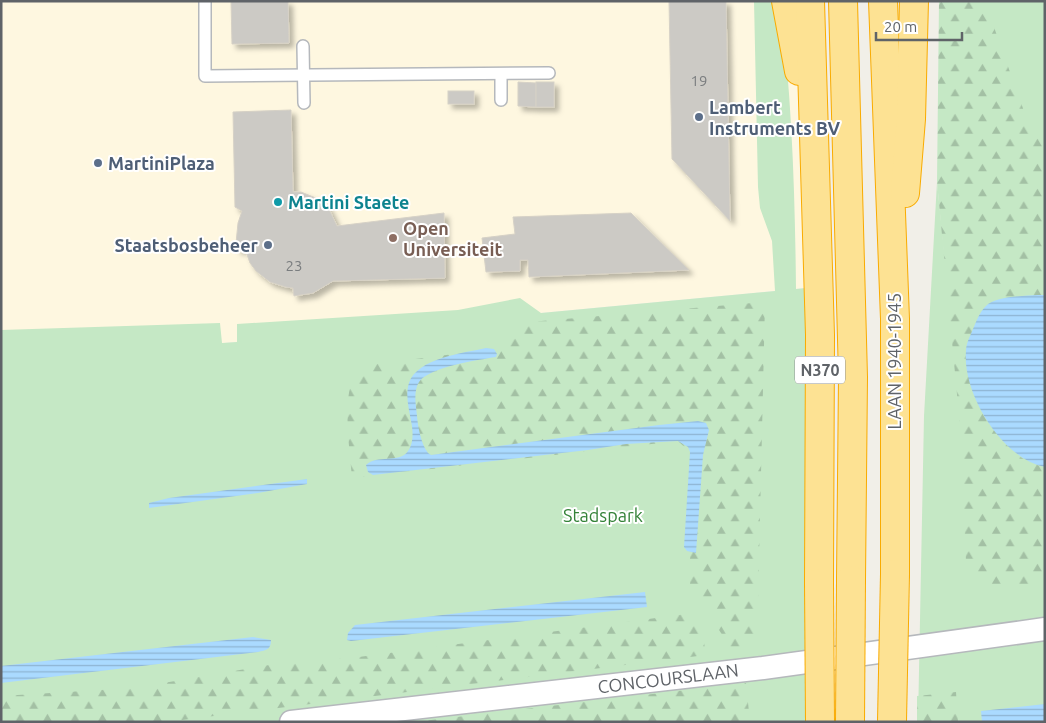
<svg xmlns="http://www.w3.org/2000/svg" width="1046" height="723" viewBox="0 0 1046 723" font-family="Ubuntu,sans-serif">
  <defs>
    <pattern id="forest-firs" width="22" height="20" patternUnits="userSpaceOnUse" patternTransform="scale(1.25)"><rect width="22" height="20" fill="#c5e8c5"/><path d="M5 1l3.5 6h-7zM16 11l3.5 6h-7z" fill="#a3c0a4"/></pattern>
    <pattern id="water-rules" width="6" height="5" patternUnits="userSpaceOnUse" patternTransform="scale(1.25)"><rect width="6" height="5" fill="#aadaff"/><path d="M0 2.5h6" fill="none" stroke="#8eb4d2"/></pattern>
    <filter id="shadow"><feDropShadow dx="4.5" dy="4.5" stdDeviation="2.5" flood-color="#0004"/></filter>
  </defs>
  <rect width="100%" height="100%" fill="#f1efe8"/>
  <polygon fill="#fef7e0" points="1,1 791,1 816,287 1,364"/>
  <g fill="#c5e8c5">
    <path d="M 754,1 L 780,1 C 792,97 795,192 796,289 L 816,287 L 806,722 L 1,722 L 1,330 L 220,323 L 222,343 L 237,342 L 237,324 L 458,310 L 520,298 L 541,313 L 775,291 L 772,241 L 760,208 L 758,187 Z"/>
    <polygon points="971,1 1045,1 1045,722 918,722 924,416 937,182 945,260"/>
  </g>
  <g fill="url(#forest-firs)">
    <path d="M 939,1 L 989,1 L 995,30 L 1025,114 L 1045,143 L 1045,295 L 1038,295 L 976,401 C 993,428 1011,461 1045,467 L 1045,582 L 996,588 L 966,562 L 960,426 L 937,182 Z"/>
    <path d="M 765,302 L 757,646 L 732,650 L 690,585 L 690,452 L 678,441 L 352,478 C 350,449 339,386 361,366 L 454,354 L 486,348 L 494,349 L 518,323 Z"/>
    <polygon points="694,613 703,636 706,655 166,722 1,722 1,696 134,688 275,664 351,658"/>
    <polygon points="746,683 750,722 414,722"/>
    <polygon points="956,692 958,722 917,722 917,696"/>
  </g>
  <g fill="url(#water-rules)">
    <path d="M 1038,295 L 1045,295 L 1045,467 C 1002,459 962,393 966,351 C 966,344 970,336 973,329 C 976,322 980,311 986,306 C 995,296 1024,296 1038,295 Z"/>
    <path d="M 486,348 L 494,349 L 497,354 L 496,357 C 478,360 429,367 419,382 C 413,392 416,405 417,416 C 418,427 421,444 428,453 L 431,455 L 659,425 L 698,421 L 706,423 L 709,430 L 703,455 L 696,553 L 687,551 L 684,547 L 690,452 L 688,447 L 678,441 L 626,444 L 588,450 L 373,475 L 368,472 L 366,465 C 377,454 399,464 408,451 C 414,443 413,430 411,421 C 409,409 405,395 409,383 C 417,358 464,353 486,348 Z"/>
    <polygon points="307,479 307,484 258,493 149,508 149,503 169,498"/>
    <polygon points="645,592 647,607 351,641 347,640 348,633 355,625"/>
    <path d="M 253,637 L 271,640 C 271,650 266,650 258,652 L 1,683 L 1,666 Z"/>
    <polygon points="1045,704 1045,722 982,722 981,711"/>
  </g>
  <g fill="#cccac5" stroke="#d6d1c6" filter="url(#shadow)">
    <polygon points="231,1 288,1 289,43 232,44"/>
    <polygon points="669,1 726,1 730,221 672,159"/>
    <polygon points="518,82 536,83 536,107 518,106"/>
    <rect x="536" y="82" width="18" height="25"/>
    <rect x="448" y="91" width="26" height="13"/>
    <polygon points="291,110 293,192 301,192 316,198 328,207 337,226 444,213 445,278 333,281 313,293 294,296 293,288 286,287 270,282 256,271 250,263 245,249 237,250 236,243 238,223 242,211 235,207 233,112"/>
    <polygon points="631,213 689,270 529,277 528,260 520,260 520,271 486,272 482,238 515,234 513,217"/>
  </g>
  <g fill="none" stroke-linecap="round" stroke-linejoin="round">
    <defs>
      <g id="lane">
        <polyline points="205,1 205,76 549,73"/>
        <polyline points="303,46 304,103"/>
        <polyline points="501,74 501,100"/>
      </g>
      <polyline id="street" points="291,722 763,668 1045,629"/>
      <g id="highway">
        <polyline points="786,1 799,71"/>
        <polyline points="810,1 820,335 819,583"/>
        <polyline points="843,1 853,377 851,580"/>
        <polyline points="883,1 895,319 895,574"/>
        <polyline points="905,193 911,119 914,1"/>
      </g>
    </defs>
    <use href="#lane" stroke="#b5b8bc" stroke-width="14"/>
    <use href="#street" stroke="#b5b8bc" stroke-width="25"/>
    <use href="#highway" stroke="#f9ab00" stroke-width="30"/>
    <use href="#lane" stroke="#fff" stroke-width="11"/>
    <use href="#street" stroke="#fff" stroke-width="22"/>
    <use href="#highway" stroke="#fde293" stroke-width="28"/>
    <defs>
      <g id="highway-bridge">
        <polyline points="819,583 820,722"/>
        <polyline points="892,721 895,574"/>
        <polyline points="850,722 851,580"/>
      </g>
    </defs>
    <use href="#highway-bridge" stroke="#f9ab00" stroke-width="30" stroke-linecap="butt"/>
    <use href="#highway-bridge" stroke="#fde293" stroke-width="28"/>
  </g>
  <g fill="#5c6f8a" stroke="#fff" stroke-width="2">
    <circle cx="699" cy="117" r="5"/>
    <circle cx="98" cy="163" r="5"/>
    <circle cx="268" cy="245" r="5"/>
  </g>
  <circle fill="#0f9aa8" stroke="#fff" stroke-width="2" cx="278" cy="202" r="5"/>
  <circle fill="#8d6e63" stroke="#fff" stroke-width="2" cx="393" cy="238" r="5"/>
  <g text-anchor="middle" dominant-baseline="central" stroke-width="4" stroke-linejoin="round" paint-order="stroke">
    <g font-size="15" fill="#7a7d7f">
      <text x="699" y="80">19</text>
      <text x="294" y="265">23</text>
    </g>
    <rect fill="#fff" stroke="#8f9295" stroke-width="1" x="795" y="356.5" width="50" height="27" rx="4"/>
    <g font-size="16" font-weight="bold" fill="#5f6368">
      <text x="820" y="370">N370</text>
    </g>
    <g font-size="18" font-weight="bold" fill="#4e5e75" stroke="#fff" text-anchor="start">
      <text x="709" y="107">Lambert<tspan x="709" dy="21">Instruments BV</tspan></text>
      <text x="108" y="163">MartiniPlaza</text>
      <text x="258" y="245" text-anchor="end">Staatsbosbeheer</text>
    </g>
    <g font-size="18" font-weight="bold" fill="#0d838f" stroke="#fff" text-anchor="start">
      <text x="288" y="202">Martini Staete</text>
    </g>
    <g font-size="18" font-weight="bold" fill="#785e54" stroke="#fff" text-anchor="start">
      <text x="403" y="228">Open<tspan x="403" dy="21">Universiteit</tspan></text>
    </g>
    <g font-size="18" fill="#5f6368" stroke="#fff">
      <text transform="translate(894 361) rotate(-90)">LAAN 1940-1945</text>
      <text transform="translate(668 678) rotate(-7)">CONCOURSLAAN</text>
    </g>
    <g font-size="18" fill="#348238" stroke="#fff">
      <text x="603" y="515">Stadspark</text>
    </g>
  </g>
  <rect width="1046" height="723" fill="none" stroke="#5f6368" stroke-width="5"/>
  <path d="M876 32v8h86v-8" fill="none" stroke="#5f6368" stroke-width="2.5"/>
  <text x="884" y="32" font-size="15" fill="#5f6368" stroke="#ffffff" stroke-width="4" paint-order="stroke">20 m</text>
</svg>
